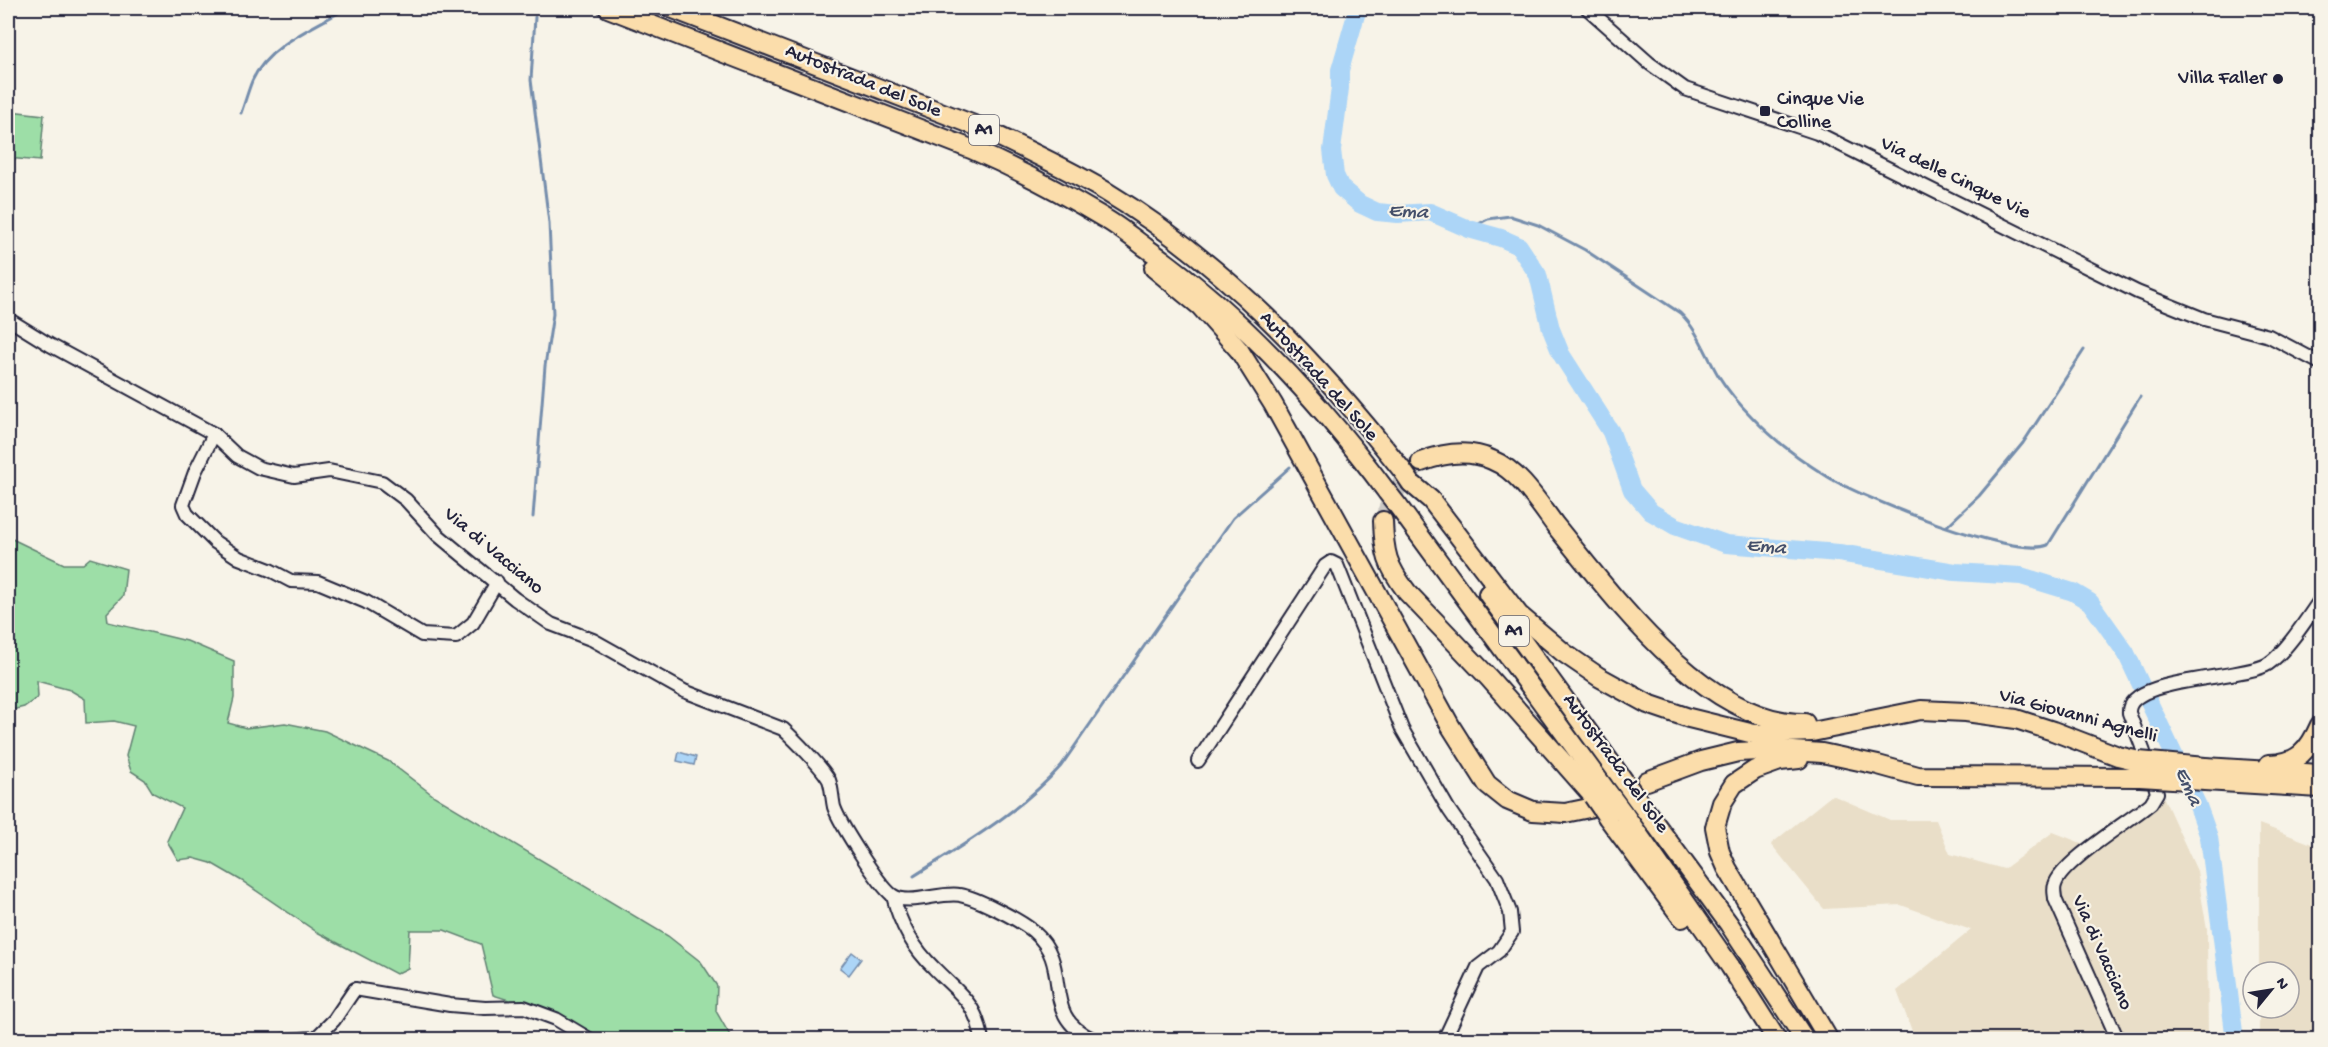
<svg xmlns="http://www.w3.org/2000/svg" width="2328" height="1047" viewBox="0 0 2328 1047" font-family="'Gochi Hand',sans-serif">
  <rect width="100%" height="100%" fill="#f7f3e8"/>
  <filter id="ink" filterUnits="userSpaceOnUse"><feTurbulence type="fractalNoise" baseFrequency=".0167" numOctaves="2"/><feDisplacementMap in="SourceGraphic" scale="12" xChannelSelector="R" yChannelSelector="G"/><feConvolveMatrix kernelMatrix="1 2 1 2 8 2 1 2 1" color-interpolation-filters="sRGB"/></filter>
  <g filter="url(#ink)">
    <g fill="#e9dec8">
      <polygon points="2161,792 2197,871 2207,929 2208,1039 1915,1039 1897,991 1971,930 1901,905 1824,909 1771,844 1832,795 1890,820 1936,820 1950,854 2004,869 2053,832 2084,844"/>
      <polygon points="2259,824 2320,847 2320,1039 2259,1039 2259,1008 2289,1008 2289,972 2259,972"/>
    </g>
    <g fill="#9ddea7" stroke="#608071" stroke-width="1.5">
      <polygon points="10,111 44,115 40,161 8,158"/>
      <polygon points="8,537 64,564 83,564 90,558 126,569 123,596 107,613 108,622 187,641 234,661 234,698 228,723 246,728 285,723 325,731 388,761 434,796 668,936 701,962 717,986 716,1011 732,1039 581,1039 548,1012 493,995 481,944 444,930 410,930 408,968 396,974 317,932 242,881 211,863 193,858 178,860 167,841 182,808 153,793 145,780 131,771 126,756 134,726 114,721 86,723 85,699 70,690 37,681 38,697 24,707 8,711"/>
    </g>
    <g fill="#acd5f7" stroke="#758dac" stroke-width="1.5">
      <polygon points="679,752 696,757 694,765 677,761"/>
      <polygon points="852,952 861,959 849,975 840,968"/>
    </g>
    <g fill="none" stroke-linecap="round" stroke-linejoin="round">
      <g stroke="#758dac" stroke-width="3">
        <path d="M 241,113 C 245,102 248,91 252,81 C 268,45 315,27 347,8"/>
        <path d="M 1469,229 L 1488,219 L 1510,216 L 1538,225 L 1585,250 L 1680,313 C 1698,330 1706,355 1718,375 C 1728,391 1740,405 1753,418 C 1774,440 1802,461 1828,477 C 1862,498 2014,559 2048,545 L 2140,397"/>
        <polyline points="533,517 545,366 553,314 549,223 531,80 535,17"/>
        <polyline points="1947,526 1979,496 2023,443 2084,350"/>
        <path d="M 914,876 C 966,843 1020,812 1061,766 L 1233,518 L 1290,467"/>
      </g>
      <polyline stroke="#acd5f7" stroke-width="18" points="1358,8 1340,70 1340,88 1332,150 1335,175 1341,188 1360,204 1377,212 1398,214 1430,212 1469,229 1501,238 1519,246 1538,275 1551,329 1561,354 1611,432 1632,490 1651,512 1675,526 1726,544 1839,553 1955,572 2021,576 2073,592 2090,602 2126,653 2198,806 2209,837 2235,1040"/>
      <path stroke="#ccc9c5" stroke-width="18" stroke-dasharray="18 9" stroke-linecap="butt" d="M 1383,521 C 1390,498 1402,478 1421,462"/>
      <defs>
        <g id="minor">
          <polyline points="1587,8 1649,63 1685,89 1817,133 2137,292 2204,319 2269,336 2320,363"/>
          <path d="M 8,319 L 50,345 L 214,434 L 237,456 L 259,468 L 294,476 L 329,471 L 382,482 L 406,500 L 438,535 L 515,599 L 551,624 L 593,640 L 684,691 L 783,729 C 794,739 822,767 829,780 C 832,788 832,798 834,807 C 840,824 878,884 892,895 C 908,907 941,891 960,895 C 977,898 1020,920 1033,931 C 1076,968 1036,1015 1095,1040"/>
          <polyline points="214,434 195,472 183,505 187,514 215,542 239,558 270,570 291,581 318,582 366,602 422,635 456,637 473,623 497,582"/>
          <path d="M 2144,752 L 2129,713 C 2126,677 2243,680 2268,664 C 2286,652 2308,617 2320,600"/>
          <polyline points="1198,761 1325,566 1331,562 1337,565 1402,729 1449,810 1497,879 1510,912 1512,932 1499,951 1478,967 1444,1040"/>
          <path d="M 893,896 C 900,924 913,948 934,968 C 957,992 977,1002 982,1040"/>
          <polyline points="284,1040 316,1038 334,1020 355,989 450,1005 485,1008 524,1007 556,1019 591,1040"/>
          <path d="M 2118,1040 L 2055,899 C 2055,895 2053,890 2055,885 C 2061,862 2130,821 2151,803 L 2157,793 L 2155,785"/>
        </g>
        <g id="highway">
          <path d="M 608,8 L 971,149 C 1017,169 1061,192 1104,218 C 1118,226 1132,237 1145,247 C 1240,314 1318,399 1387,492"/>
          <path d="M 671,8 L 979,127 C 1021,147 1064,167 1105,191 C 1222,261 1319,364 1402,470"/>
          <polyline points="1154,268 1200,306 1239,350 1273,404 1451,727 1487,784 1507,800 1533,811 1565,813 1589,808"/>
          <path d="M 1421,462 C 1444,453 1469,449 1492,460 C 1519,471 1538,502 1555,525 C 1612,595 1705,724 1805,723"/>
          <polyline points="1411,483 1431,500 1519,615 1564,653 1599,677 1648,704 1689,718 1754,734 1812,732 1921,710 1966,712 2016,719 2053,731 2118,756 2139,761"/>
          <polyline points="1398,506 1606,790"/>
          <path d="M 1383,521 C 1384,553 1387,566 1407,592 L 1489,678 L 1593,796"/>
          <polyline points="1488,594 1621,777"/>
          <polyline points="1799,759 1780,761 1755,770 1734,784 1722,803 1715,827 1720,852 1727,868 1829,1040"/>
          <path d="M 2269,764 C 2298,764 2309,750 2320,725"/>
          <polyline points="2205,767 2320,774"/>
          <polyline points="1647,781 1701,761 1738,752 1779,750 1822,753 1878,765 1918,776 2140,777"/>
          <polyline points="2205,781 2320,788"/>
          <polyline points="1640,803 1729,924 1805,1040"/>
          <polyline points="1624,814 1730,966 1777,1040"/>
          <polyline points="1608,818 1682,918"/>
        </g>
      </defs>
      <use href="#minor" stroke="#22223b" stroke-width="16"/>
      <use href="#highway" stroke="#22223b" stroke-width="22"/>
      <use href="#minor" stroke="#f7f3e8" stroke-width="12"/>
      <use href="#highway" stroke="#fbddab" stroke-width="18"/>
      <defs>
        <g id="highway-bridge">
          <polyline points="1402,470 1411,483"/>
          <polyline points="1387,492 1398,506"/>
          <polyline points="2139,761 2205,767"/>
          <polyline points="1621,777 1640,803"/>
          <polyline points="2140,777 2205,781"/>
          <polyline points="1606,790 1624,814"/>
          <polyline points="1593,796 1608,818"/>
        </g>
      </defs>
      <use href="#highway-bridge" stroke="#22223b" stroke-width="22" stroke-linecap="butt"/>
      <use href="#highway-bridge" stroke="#fbddab" stroke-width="18"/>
    </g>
  </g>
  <g fill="#22223b" stroke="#f7f3e8" stroke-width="2">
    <circle cx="2278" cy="79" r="6"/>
    <rect x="1759" y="105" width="12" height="12" rx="3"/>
  </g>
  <g text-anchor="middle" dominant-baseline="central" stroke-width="4.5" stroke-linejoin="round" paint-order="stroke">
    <g fill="#f7f3e8" stroke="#62616f" stroke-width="1.5">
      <rect x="969" y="115" width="30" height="30" rx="4.5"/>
      <rect x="1499" y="616" width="30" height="30" rx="4.5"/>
    </g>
    <g font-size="18" font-weight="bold" fill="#22223b">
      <text x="984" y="130">A1</text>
      <text x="1514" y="631">A1</text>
    </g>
    <g font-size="20" fill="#22223b" stroke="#f7f3e8" text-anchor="end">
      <text x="2266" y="79">Villa Faller</text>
      <text x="1777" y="100" text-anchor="start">Cinque Vie<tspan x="1777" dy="23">Colline</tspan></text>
    </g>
    <g font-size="20" fill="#22223b" stroke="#f7f3e8">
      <text transform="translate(863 82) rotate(22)">Autostrada del Sole</text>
      <text transform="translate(1955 179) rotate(26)">Via delle Cinque Vie</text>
      <text transform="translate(1318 377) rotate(48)">Autostrada del Sole</text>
      <text transform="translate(493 552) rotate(40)">Via di Vacciano</text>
      <text transform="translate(2078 717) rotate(15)">Via Giovanni Agnelli</text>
      <text transform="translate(1615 764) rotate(54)">Autostrada del Sole</text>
      <text transform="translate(2101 953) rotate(66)">Via di Vacciano</text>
    </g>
    <g font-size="21" font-style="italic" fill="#444f6a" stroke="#f7f3e8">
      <text transform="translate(1408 213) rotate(4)">Ema</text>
      <text transform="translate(1766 548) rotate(6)">Ema</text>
      <text transform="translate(2187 787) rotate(66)">Ema</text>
    </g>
  </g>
  <rect width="2328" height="1047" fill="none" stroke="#f7f3e8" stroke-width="30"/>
  <rect x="15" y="15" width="2298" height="1017" fill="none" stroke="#22223b" stroke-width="2" filter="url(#ink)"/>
  <g transform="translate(2271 990) rotate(60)"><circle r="28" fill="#f7f3e8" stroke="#a29fa3" stroke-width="1.5"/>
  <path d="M0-4.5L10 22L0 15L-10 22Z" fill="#22223b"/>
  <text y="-9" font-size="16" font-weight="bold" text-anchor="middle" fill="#22223b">N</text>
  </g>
</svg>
